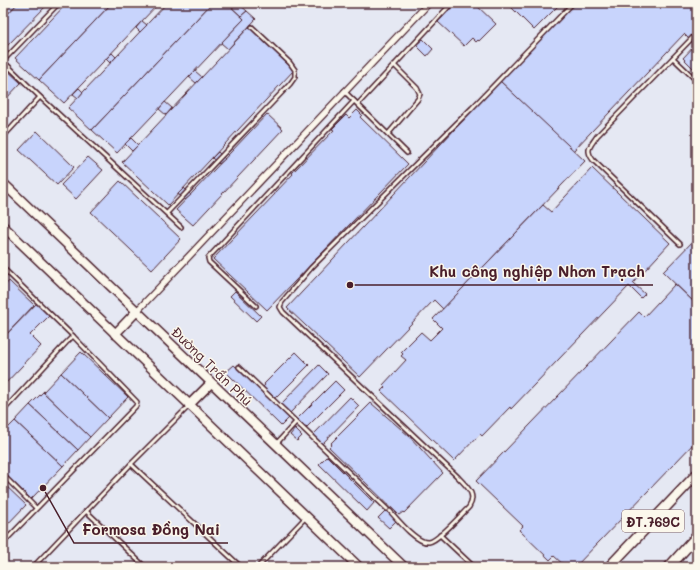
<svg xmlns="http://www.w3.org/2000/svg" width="700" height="570" viewBox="0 0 700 570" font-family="Mali,sans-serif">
  <rect width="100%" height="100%" fill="#f1f0ef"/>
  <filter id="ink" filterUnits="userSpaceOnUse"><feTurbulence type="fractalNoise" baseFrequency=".025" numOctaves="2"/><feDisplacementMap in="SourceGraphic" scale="8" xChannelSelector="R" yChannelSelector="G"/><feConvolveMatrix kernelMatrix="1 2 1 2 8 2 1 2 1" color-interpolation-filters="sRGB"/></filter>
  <g filter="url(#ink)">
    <rect fill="#e5e8f3" x="3" y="3" width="694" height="564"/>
    <g fill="#c8d4fc" stroke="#4a1f2b">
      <polygon points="3,3 18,3 3,19"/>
      <polygon points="18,3 49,3 6,47 3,44 3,19"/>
      <polygon points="67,3 112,3 39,80 15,58"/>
      <polygon points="112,3 159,3 64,103 39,80"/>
      <polygon points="167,3 212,3 92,130 68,108"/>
      <polygon points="212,3 227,3 244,19 117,153 92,130"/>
      <polygon points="227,3 238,3 247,11 241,16"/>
      <polygon points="456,3 474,3 496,24 479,41 478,40 476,42 472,38 464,46 438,22"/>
      <polygon points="507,3 561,3 534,30"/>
      <polygon points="575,3 697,3 697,31 689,39 684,34 573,151 500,81"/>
      <polygon points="247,11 256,19 228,49 221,43 244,19 241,16"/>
      <polygon points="142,21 147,25 140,32 136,28"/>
      <polygon points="249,27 294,70 168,205 122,162"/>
      <polygon points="423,39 433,49 427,56 416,45"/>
      <polygon points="697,43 697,72 683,58"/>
      <polygon points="112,53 116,57 110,63 106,59"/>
      <polygon points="4,67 21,83 3,102 3,69"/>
      <polygon points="195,71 202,77 196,83 189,77"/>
      <polygon points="500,81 585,161 443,309 434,300 360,377 287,308"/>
      <polygon points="79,88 83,92 78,98 73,94"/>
      <polygon points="165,102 172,108 166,115 159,109"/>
      <polygon points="357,110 362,115 360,117 408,164 267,310 213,259 275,194 275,193 293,174 292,173 334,130 332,129 346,115 349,118"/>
      <polygon points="267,114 283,129 193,225 176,210"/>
      <polygon points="37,131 74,167 57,185 19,150"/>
      <polygon points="131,138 138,145 132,151 125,144"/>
      <polygon points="218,152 225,159 219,164 212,158"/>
      <polygon points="88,157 103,170 76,199 61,185"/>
      <polygon points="592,168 670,243 633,283 645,294 641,298 629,286 511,409 510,407 482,436 480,434 454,461 381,391 385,387 383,385 406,360 401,356 403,354 401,352 421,332 430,340 442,328 433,319 543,205 551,212"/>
      <polygon points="120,181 181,239 152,270 91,212"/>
      <polygon points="184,188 191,195 185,200 178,194"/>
      <polygon points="697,237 697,305 663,272"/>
      <polygon points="9,281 34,305 3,338 3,288"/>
      <polygon points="675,284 697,305 697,440 575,567 566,567 554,556 550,560 519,530 523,526 476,481 639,312 644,317"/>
      <polygon points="235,291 261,316 256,321 230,296"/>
      <polygon points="37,303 50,315 30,335 41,346 3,386 3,338"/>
      <polygon points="81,352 128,397 108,418 61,373"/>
      <polygon points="296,352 309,365 277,397 276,396 275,398 263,387 265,385 264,384"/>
      <polygon points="234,365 289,418 281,426 226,372"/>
      <polygon points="319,365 328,374 290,413 281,404"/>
      <polygon points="61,373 108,418 90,437 43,392"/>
      <polygon points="335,381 344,390 306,428 297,419"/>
      <polygon points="43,392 90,437 78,450 30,405"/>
      <polygon points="350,397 359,406 322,444 313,435"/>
      <polygon points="371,403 409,436 443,473 404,513 403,512 399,515 329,447 332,444 331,443"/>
      <polygon points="30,405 78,450 63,466 15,421"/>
      <polygon points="15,421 63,466 31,499 3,472 3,433"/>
      <polygon points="295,429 302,436 297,441 290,435"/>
      <polygon points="327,456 374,503 367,511 319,464"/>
      <polygon points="3,483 26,505 3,529"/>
      <polygon points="386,510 397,520 389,528 378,518"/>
    </g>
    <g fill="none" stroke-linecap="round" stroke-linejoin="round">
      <defs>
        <g id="service">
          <polyline points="673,58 697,81"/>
          <polyline points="3,61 40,97 181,227"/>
          <polyline points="3,61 59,3"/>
          <polyline points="344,91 407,153"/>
          <polyline points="358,104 452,3"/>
          <polyline points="388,134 418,99 420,94 417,88 394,65"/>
          <polyline points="3,137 40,97"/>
          <polyline points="167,213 290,84 295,77 295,70 290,63 252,27"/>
          <path d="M 680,244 L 593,160 C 585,149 590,147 597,136 L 697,33"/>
          <polyline points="3,268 73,336"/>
          <polyline points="256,306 209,262 208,258 354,101"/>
          <polyline points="239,367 387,509"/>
          <polyline points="3,411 66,343 73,336 137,402 136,406 3,543"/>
          <polyline points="277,443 296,422"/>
          <polyline points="131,464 241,567"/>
          <polyline points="3,475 36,508"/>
          <polyline points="86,511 145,567"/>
          <path d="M 390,511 C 397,519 417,544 429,542 C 438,541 461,515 469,507 C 477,494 467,487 458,477 L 283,312 L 280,307 L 282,302 L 311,268 L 472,108 L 573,3"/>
          <polyline points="440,535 474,567"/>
          <polyline points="33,567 131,464 189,406"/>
          <polyline points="258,567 305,518"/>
        </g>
        <polyline id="minor" points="137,311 429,3"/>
        <g id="secondary">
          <polyline points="3,183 404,567"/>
          <polyline points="3,226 359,567"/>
          <polyline points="115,334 137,311"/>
          <polyline points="189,405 211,383"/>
        </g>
        <g id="primary">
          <polyline points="609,567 697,474"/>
          <polyline points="669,567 697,536"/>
        </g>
      </defs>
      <use href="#service" stroke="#4a1f2b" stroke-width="6"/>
      <use href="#minor" stroke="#4a1f2b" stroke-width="8"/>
      <use href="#secondary" stroke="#4a1f2b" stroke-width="11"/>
      <use href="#primary" stroke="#4a1f2b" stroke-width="12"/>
      <use href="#service" stroke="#fbf7ec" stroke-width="3"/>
      <use href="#minor" stroke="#fbf7ec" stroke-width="5.5"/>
      <use href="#secondary" stroke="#fbf7ec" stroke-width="8"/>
      <use href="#primary" stroke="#fbf7ec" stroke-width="9"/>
    </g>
  </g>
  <g text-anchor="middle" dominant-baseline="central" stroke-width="3" stroke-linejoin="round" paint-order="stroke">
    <rect fill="#fbf7ec" stroke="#7f6065" stroke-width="1" x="622" y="510" width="62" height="22" rx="3"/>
    <g font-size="13" font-weight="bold" fill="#4a1f2b">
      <text x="653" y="521">ĐT.769C</text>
    </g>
    <g font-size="14" fill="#4a1f2b" stroke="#fbf7ec">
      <text transform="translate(212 366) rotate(44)">Đường Trần Phú</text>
    </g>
  </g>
  <path fill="none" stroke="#4a1f2b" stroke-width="1.5" d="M350 285L422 285H653M43 488L74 543H228"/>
  <g fill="#4a1f2b" stroke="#fbf7ec" stroke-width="1.5">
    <circle cx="350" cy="285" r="4"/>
    <circle cx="43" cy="488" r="4"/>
  </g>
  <g font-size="15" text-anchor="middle" font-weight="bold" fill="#4a1f2b" stroke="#fbf7ec" stroke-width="3" stroke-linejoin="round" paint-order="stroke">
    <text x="537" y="277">Khu công nghiệp Nhơn Trạch</text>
    <text x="151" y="535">Formosa Đồng Nai</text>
  </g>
  <rect width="700" height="570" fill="none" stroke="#fbf7ec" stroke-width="16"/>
  <rect x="8" y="8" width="684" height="554" fill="none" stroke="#4a1f2b" stroke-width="1.5" filter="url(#ink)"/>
</svg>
